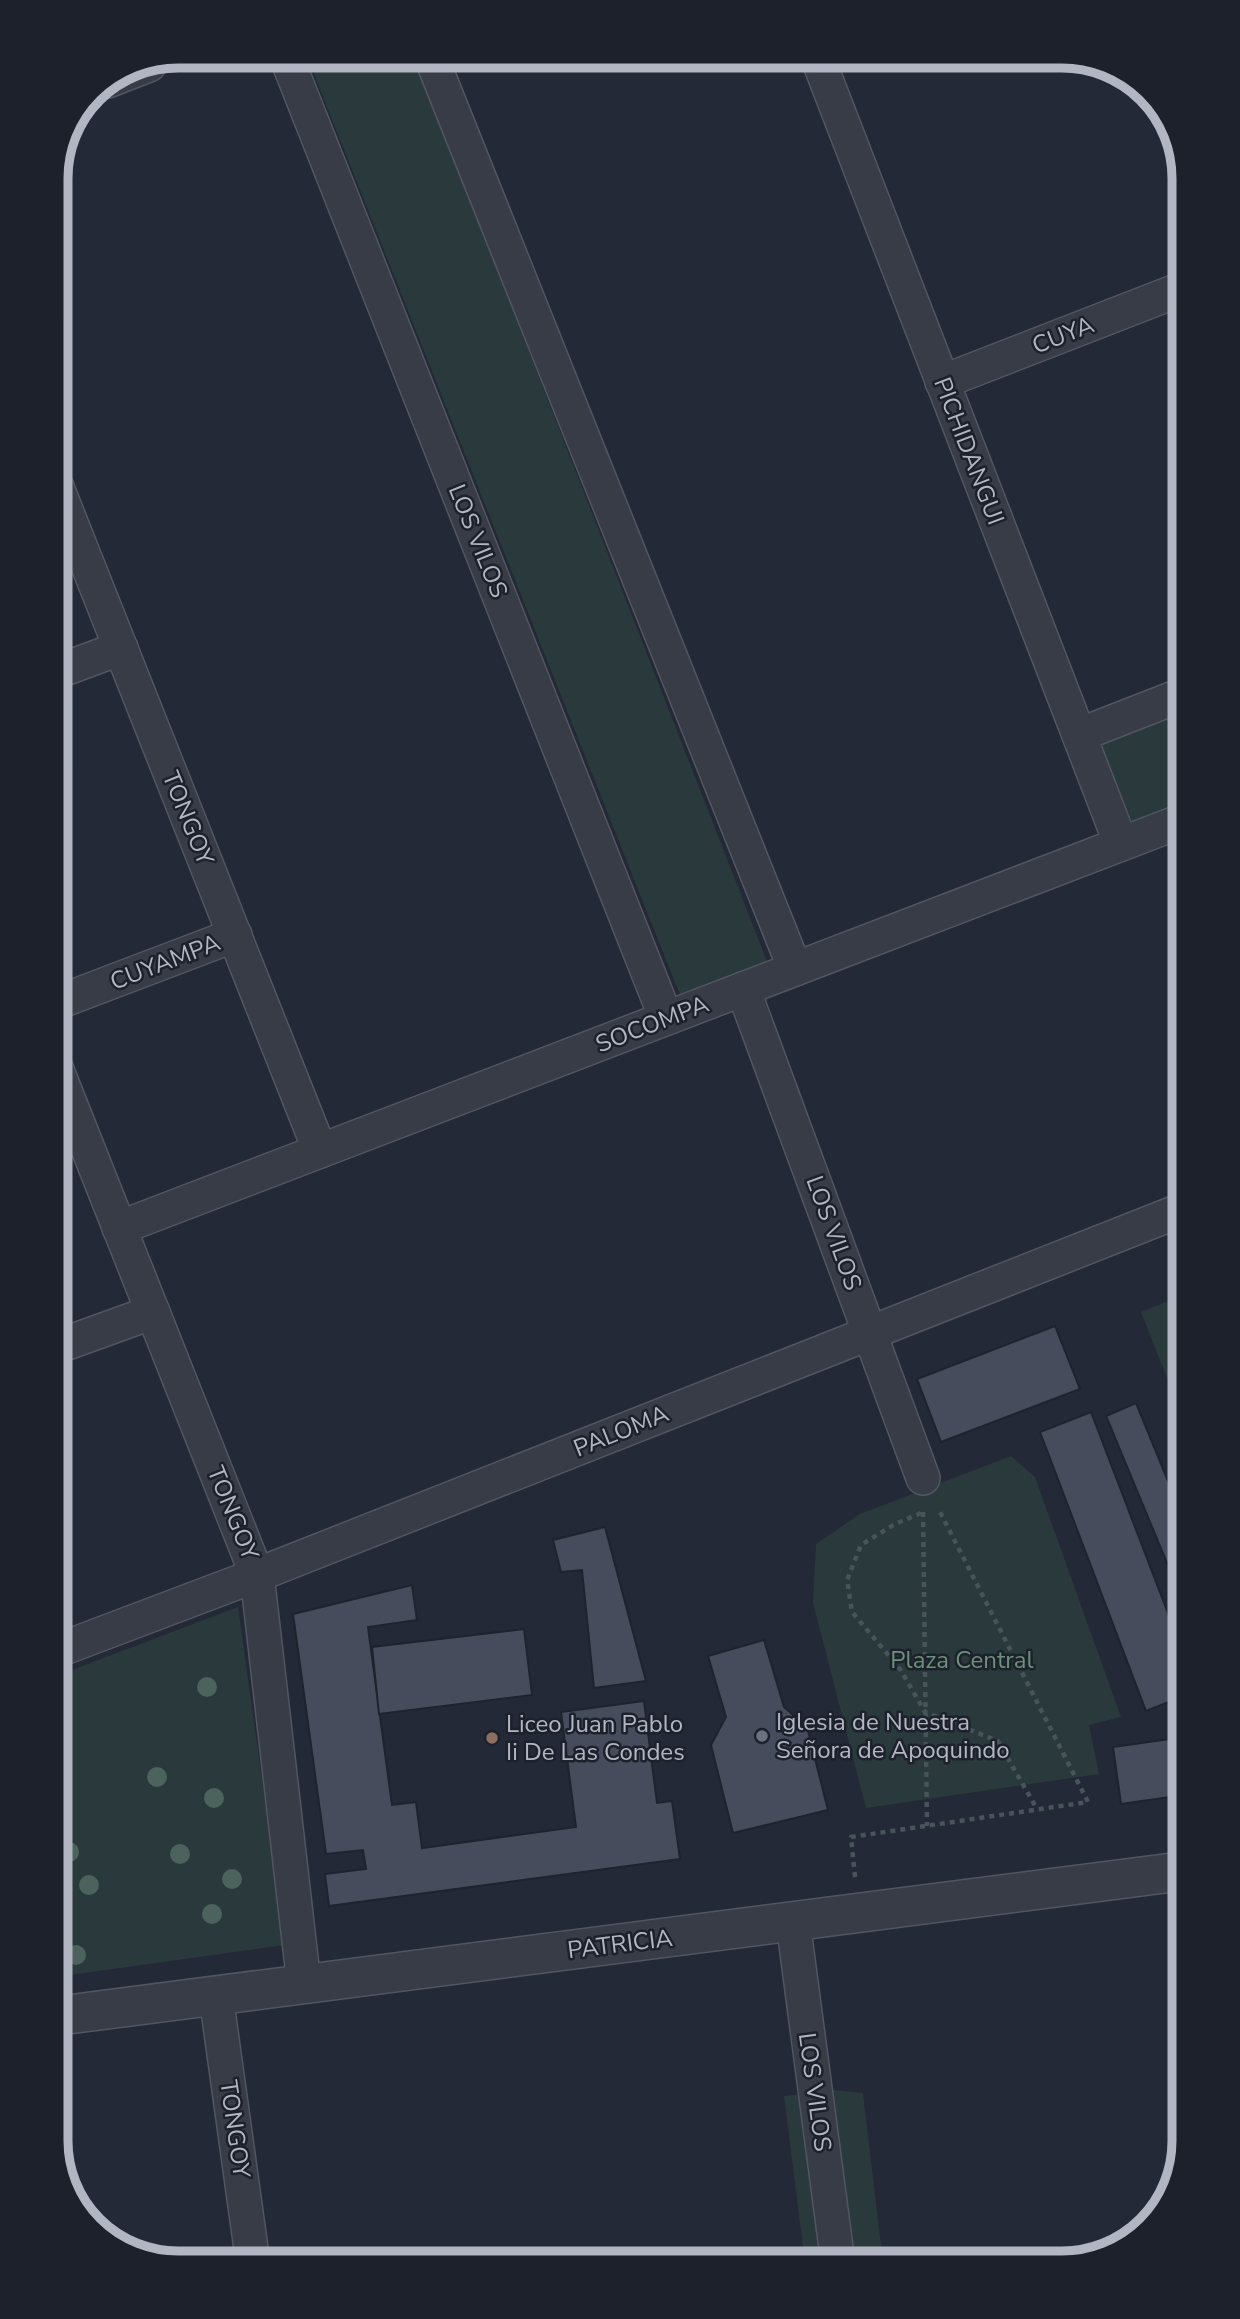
<svg xmlns="http://www.w3.org/2000/svg" width="1240" height="2319" viewBox="0 0 1240 2319" font-family="'Nunito Sans',sans-serif">
  <rect width="100%" height="100%" fill="#242937"/>
  <g fill="#2a393c">
    <polygon points="416,62 768,964 682,1000 310,64"/>
    <polygon points="1184,711 1184,801 1132,822 1101,745"/>
    <polygon points="1184,1295 1184,1421 1141,1312"/>
    <polygon points="1011,1456 1035,1477 1121,1717 1089,1725 1099,1774 866,1808 813,1603 816,1544 860,1514"/>
    <polygon points="238,1607 285,1945 56,1977 56,1676"/>
    <polygon points="834,2090 863,2093 883,2263 805,2263 784,2096"/>
  </g>
  <g fill="#464c5b" stroke="#1f232e" stroke-width="2">
    <polygon points="1055,1326 1080,1389 941,1442 917,1379"/>
    <polygon points="1136,1403 1184,1520 1184,1604 1106,1416"/>
    <polygon points="1091,1412 1184,1655 1184,1696 1146,1711 1040,1432"/>
    <polygon points="605,1527 646,1681 594,1688 582,1570 561,1572 553,1540"/>
    <polygon points="412,1585 417,1620 368,1627 392,1805 416,1802 422,1848 576,1827 561,1712 644,1701 657,1803 672,1801 680,1859 329,1906 325,1874 366,1869 363,1850 326,1854 293,1614"/>
    <polygon points="524,1629 532,1695 379,1714 372,1647"/>
    <polygon points="764,1640 784,1707 807,1727 828,1810 733,1833 711,1745 726,1717 708,1656"/>
    <polygon points="1184,1737 1184,1795 1121,1804 1113,1747"/>
  </g>
  <g fill="none" stroke-linecap="round" stroke-linejoin="round">
    <defs>
      <g id="minor">
        <polyline points="818,59 1121,844"/>
        <polyline points="433,62 795,969"/>
        <polyline points="289,64 666,1018"/>
        <polyline points="108,81 149,65"/>
        <polyline points="942,382 1184,288"/>
        <polyline points="56,485 320,1151"/>
        <polyline points="56,672 121,648"/>
        <polyline points="1079,735 1184,694"/>
        <polyline points="743,989 923,1478"/>
        <polyline points="56,1003 235,935"/>
        <polyline points="56,1068 257,1575 304,1984"/>
        <polyline points="119,1228 1184,820"/>
        <polyline points="56,1347 153,1312"/>
        <polyline points="56,1651 257,1575 1184,1209"/>
        <polyline points="793,1922 838,2263"/>
        <polyline points="216,1996 253,2263"/>
      </g>
      <polyline id="tertiary" points="56,2016 1184,1871"/>
    </defs>
    <use href="#minor" stroke="#525662" stroke-width="36"/>
    <use href="#tertiary" stroke="#525662" stroke-width="41"/>
    <g stroke="#475459" stroke-width="4.5" stroke-dasharray="5 5" stroke-linecap="butt">
      <polyline points="923,1512 927,1826"/>
      <polyline points="921,1513 895,1524 861,1545 847,1580 852,1612 900,1669 925,1712 998,1741 1037,1809"/>
      <polyline points="855,1877 851,1837 1088,1802 938,1508"/>
    </g>
    <use href="#minor" stroke="#373c47" stroke-width="33"/>
    <use href="#tertiary" stroke="#373c47" stroke-width="38"/>
  </g>
  <g fill="#4c625c">
    <circle cx="207" cy="1687" r="10"/>
    <circle cx="157" cy="1777" r="10"/>
    <circle cx="214" cy="1798" r="10"/>
    <circle cx="69" cy="1852" r="10"/>
    <circle cx="180" cy="1854" r="10"/>
    <circle cx="232" cy="1879" r="10"/>
    <circle cx="89" cy="1885" r="10"/>
    <circle cx="212" cy="1914" r="10"/>
    <circle cx="76" cy="1955" r="10"/>
  </g>
  <circle fill="#6b7280" stroke="#1d212c" stroke-width="2.5" cx="762" cy="1736" r="7"/>
  <circle fill="#8d6e63" stroke="#1d212c" stroke-width="2.5" cx="492" cy="1738" r="7"/>
  <g text-anchor="middle" dominant-baseline="central" stroke-width="5" stroke-linejoin="round" paint-order="stroke">
    <g font-size="24" fill="#b2b6c3" stroke="#1d212c">
      <text transform="translate(1063 335) rotate(-21)">CUYA</text>
      <text transform="translate(969 451) rotate(69)">PICHIDANGUI</text>
      <text transform="translate(478 541) rotate(68)">LOS VILOS</text>
      <text transform="translate(188 818) rotate(68)">TONGOY</text>
      <text transform="translate(165 962) rotate(-21)">CUYAMPA</text>
      <text transform="translate(652 1024) rotate(-21)">SOCOMPA</text>
      <text transform="translate(834 1233) rotate(70)">LOS VILOS</text>
      <text transform="translate(621 1431) rotate(-22)">PALOMA</text>
      <text transform="translate(233 1513) rotate(68)">TONGOY</text>
      <text transform="translate(620 1944) rotate(-7)">PATRICIA</text>
      <text transform="translate(815 2092) rotate(82)">LOS VILOS</text>
      <text transform="translate(235 2129) rotate(82)">TONGOY</text>
    </g>
    <g font-size="24" fill="#6c917a" stroke="#1d212c">
      <text x="962" y="1660">Plaza Central</text>
    </g>
    <g font-size="24" fill="#b2b6c3" stroke="#1d212c" text-anchor="start">
      <text x="776" y="1722">Iglesia de Nuestra<tspan x="776" dy="28">Señora de Apoquindo</tspan></text>
      <text x="506" y="1724">Liceo Juan Pablo<tspan x="506" dy="28">Ii De Las Condes</tspan></text>
    </g>
  </g>
  <path d="M0 0H1240V2319H0ZM178 68H1062A110 110 0 0 1 1172 178V2141A110 110 0 0 1 1062 2251H178A110 110 0 0 1 68 2141V178A110 110 0 0 1 178 68Z" fill="#1d212c" fill-rule="evenodd"/>
  <path fill="none" stroke="#b2b6c3" stroke-width="9" d="M178 68H1062A110 110 0 0 1 1172 178V2141A110 110 0 0 1 1062 2251H178A110 110 0 0 1 68 2141V178A110 110 0 0 1 178 68Z"/>
</svg>
